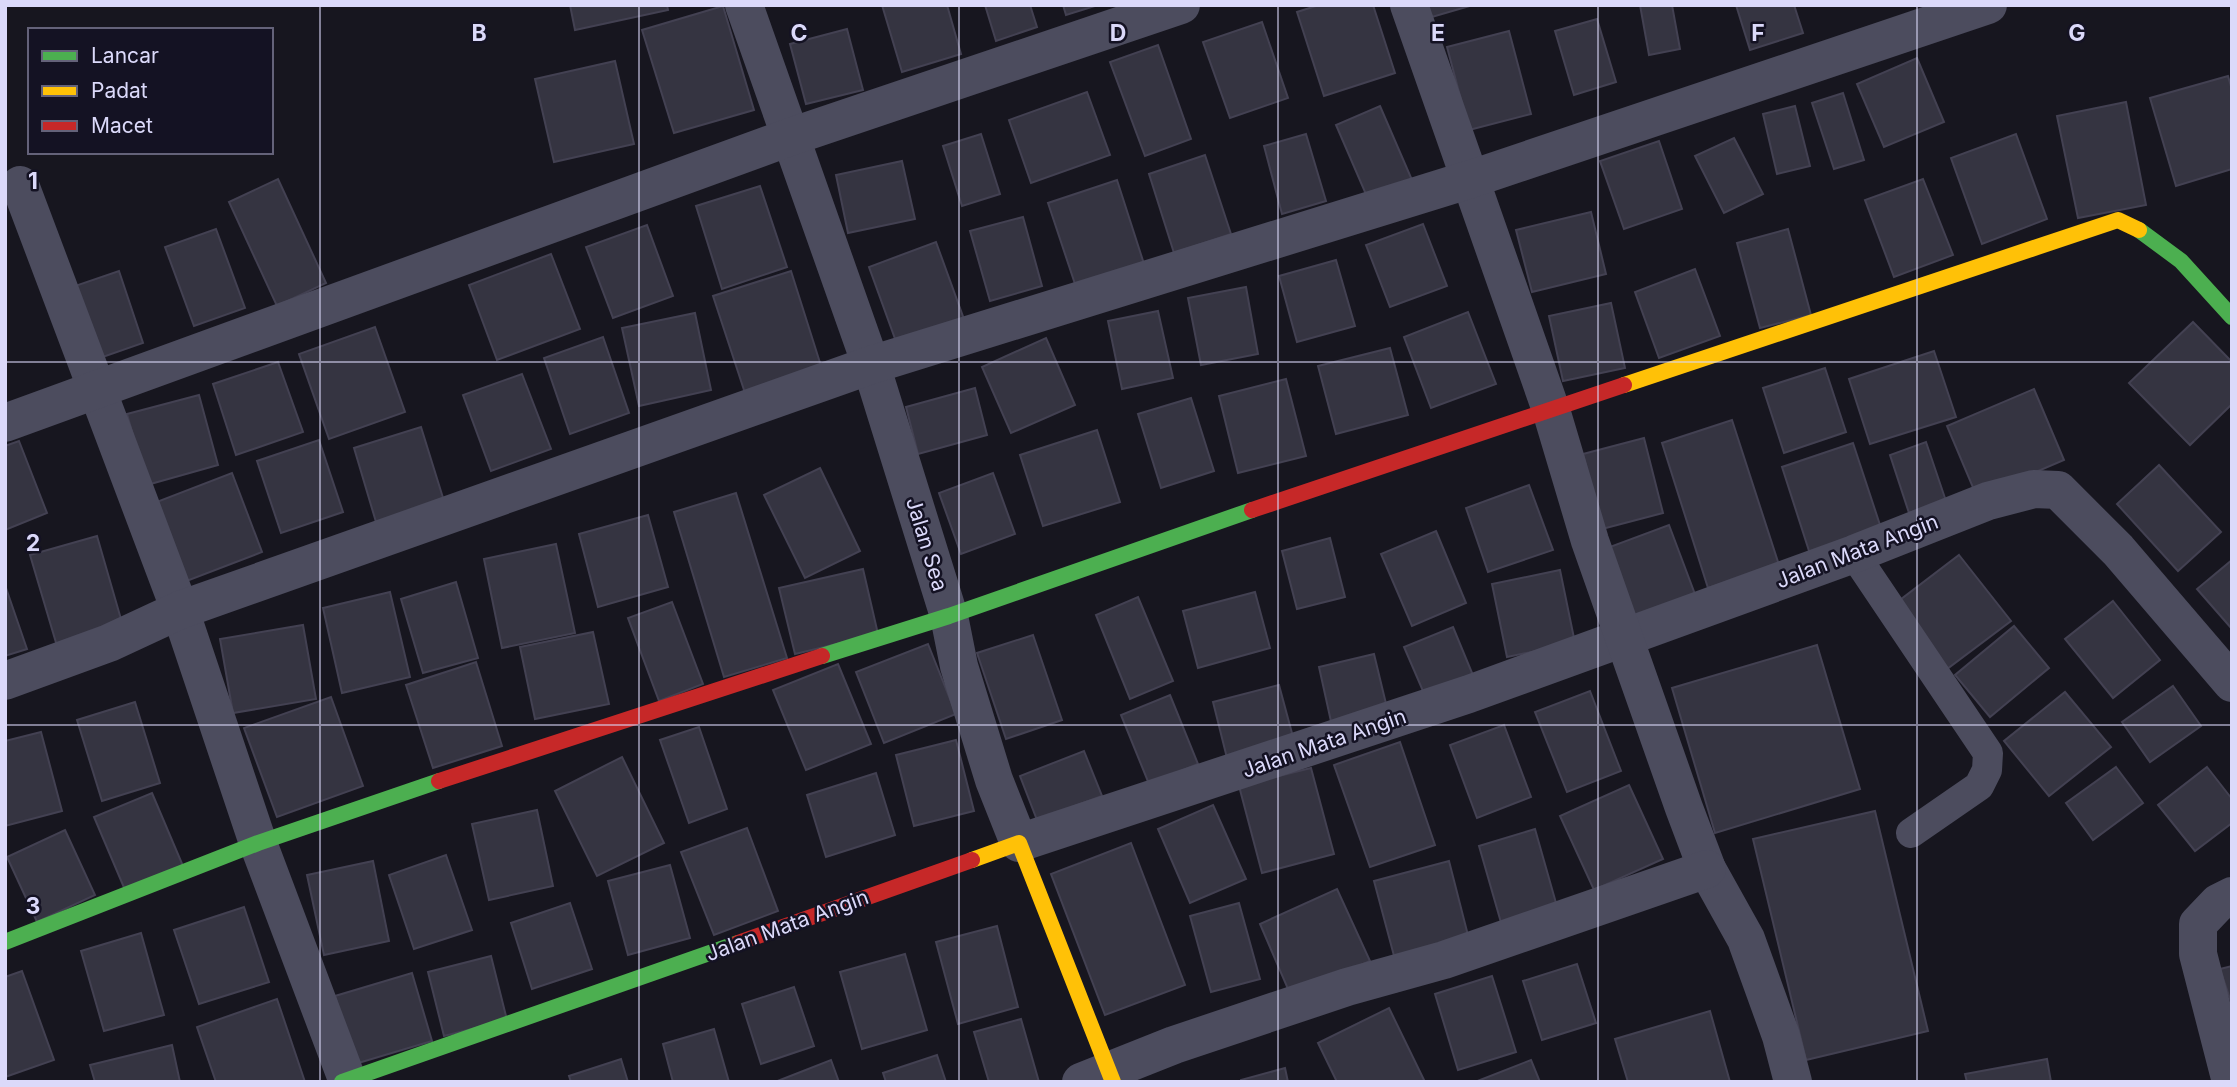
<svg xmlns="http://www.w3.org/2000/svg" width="2237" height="1087" viewBox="0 0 2237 1087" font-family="Inter,sans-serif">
  <rect width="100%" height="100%" fill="#17161f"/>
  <g fill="#353441" stroke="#434152" stroke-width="2">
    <polygon points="570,5 667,5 668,10 575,30"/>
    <polygon points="882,5 947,5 961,54 902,72"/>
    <polygon points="985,5 1030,5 1037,27 996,41"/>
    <polygon points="1063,5 1098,5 1066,15"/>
    <polygon points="1319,5 1373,5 1395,73 1324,96 1297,12"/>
    <polygon points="1422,5 1473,5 1425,19"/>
    <polygon points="1640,5 1672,5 1680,49 1649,55"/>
    <polygon points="1736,5 1794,5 1803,33 1750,50"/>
    <polygon points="723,6 754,110 674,133 642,30"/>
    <polygon points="1597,19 1616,82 1574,95 1555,31"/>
    <polygon points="1262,22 1288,98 1230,118 1203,42"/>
    <polygon points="847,29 863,90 806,104 790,44"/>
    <polygon points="1509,31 1531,114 1469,130 1447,47"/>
    <polygon points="1158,45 1191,139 1145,156 1110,62"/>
    <polygon points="1917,58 1944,122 1884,147 1857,84"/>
    <polygon points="615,61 634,144 554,162 535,79"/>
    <polygon points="2228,76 2232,90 2232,169 2176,186 2150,98"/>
    <polygon points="1087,92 1110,155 1031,183 1009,120"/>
    <polygon points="1843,93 1864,160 1834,169 1812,103"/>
    <polygon points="2126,102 2146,205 2078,218 2057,116"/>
    <polygon points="1380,106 1412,180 1368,199 1336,125"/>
    <polygon points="1795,106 1810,166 1777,174 1763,114"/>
    <polygon points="981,134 1000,194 962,206 943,146"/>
    <polygon points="1306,134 1326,201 1282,214 1264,146"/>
    <polygon points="2016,134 2047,219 1982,244 1951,158"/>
    <polygon points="1734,138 1763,194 1724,213 1695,156"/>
    <polygon points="1659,141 1682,209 1624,229 1600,161"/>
    <polygon points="1205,155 1231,234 1174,253 1149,174"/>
    <polygon points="902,161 915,219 848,233 836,175"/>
    <polygon points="278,179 326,283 277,306 229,202"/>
    <polygon points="1923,179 1953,255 1894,277 1865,200"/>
    <polygon points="1117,180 1145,267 1077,290 1048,203"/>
    <polygon points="760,186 787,267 722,289 696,206"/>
    <polygon points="1591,212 1606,274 1532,292 1516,230"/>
    <polygon points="1023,217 1042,286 990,301 970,231"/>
    <polygon points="1423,224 1447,286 1390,307 1366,245"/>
    <polygon points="647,225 673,296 613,318 586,247"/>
    <polygon points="216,229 245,308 194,326 165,247"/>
    <polygon points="1788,229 1811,315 1760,328 1737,243"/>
    <polygon points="936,242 965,322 898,347 869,267"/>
    <polygon points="551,254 580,329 497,360 469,285"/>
    <polygon points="1336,260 1355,326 1297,342 1279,276"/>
    <polygon points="1695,269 1720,336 1659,358 1635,292"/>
    <polygon points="119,271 143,343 97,359 72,287"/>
    <polygon points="791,271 822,369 745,393 713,296"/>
    <polygon points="1246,287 1258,354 1201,365 1188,298"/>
    <polygon points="1611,303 1625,368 1563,381 1549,316"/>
    <polygon points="1158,311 1173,378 1122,389 1108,321"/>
    <polygon points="1468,312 1496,384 1431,408 1404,337"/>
    <polygon points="695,313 711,390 639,406 622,328"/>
    <polygon points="2193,322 2232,362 2232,404 2190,445 2129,383"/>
    <polygon points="375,327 405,412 329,439 299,354"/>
    <polygon points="603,337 629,413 570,434 544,358"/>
    <polygon points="1046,338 1075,405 1011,433 982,367"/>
    <polygon points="1390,348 1408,415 1336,434 1318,366"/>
    <polygon points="1934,351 1956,417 1870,444 1849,379"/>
    <polygon points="278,362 303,432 236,455 213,384"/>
    <polygon points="1825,368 1846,432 1784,453 1763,388"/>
    <polygon points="522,374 551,449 491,471 463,395"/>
    <polygon points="1286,379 1306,456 1238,473 1219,396"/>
    <polygon points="975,388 987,435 918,454 906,407"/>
    <polygon points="2034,389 2064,460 1977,497 1947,426"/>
    <polygon points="199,395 218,465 147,485 127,414"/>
    <polygon points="1191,398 1214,471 1161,488 1138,414"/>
    <polygon points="1732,420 1779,565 1708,588 1662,443"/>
    <polygon points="421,427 444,501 376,522 354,448"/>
    <polygon points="1097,430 1120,502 1043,526 1020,455"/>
    <polygon points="1644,438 1663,513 1602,529 1583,454"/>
    <polygon points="319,440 343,512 281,533 257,461"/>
    <polygon points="19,441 47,513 5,530 5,446"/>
    <polygon points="1926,442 1946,501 1909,513 1890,455"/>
    <polygon points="1853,443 1882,531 1810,554 1782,467"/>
    <polygon points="2159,465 2221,532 2178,571 2117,504"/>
    <polygon points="820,468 860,551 805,578 764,495"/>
    <polygon points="232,473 262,552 184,582 154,503"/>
    <polygon points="993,473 1015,534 961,554 939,493"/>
    <polygon points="1529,485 1553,550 1488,572 1466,508"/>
    <polygon points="736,493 787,658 724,677 674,512"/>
    <polygon points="648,515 668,587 598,607 579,534"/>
    <polygon points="1669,525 1699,605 1629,630 1599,551"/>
    <polygon points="1436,531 1466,603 1412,626 1381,554"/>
    <polygon points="97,536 123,626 57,646 30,555"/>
    <polygon points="1330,538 1345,597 1297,609 1282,551"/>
    <polygon points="556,544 575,633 502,648 484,559"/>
    <polygon points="1959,555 2011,621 1947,669 1896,603"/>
    <polygon points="2232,560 2232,629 2197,589"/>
    <polygon points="863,569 878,634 795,654 779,588"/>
    <polygon points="1560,570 1575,643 1507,657 1492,584"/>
    <polygon points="456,582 478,658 423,673 401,599"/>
    <polygon points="5,585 27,649 5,656"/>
    <polygon points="390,592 410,677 342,693 323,608"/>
    <polygon points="1255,592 1270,648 1198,668 1183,611"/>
    <polygon points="1138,597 1173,681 1130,699 1096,615"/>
    <polygon points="2113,601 2160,660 2113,698 2065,639"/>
    <polygon points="672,602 703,684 659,701 628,618"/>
    <polygon points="303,625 316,699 233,713 220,639"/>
    <polygon points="2014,626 2049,668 1990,717 1955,675"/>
    <polygon points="1453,627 1477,685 1429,705 1404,647"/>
    <polygon points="593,632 609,704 535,719 520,647"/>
    <polygon points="1033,635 1062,720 1006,739 977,653"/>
    <polygon points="928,644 956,714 884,743 856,672"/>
    <polygon points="1817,645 1860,789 1715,833 1672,688"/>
    <polygon points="1374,654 1388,712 1332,726 1319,667"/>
    <polygon points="476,662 502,746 433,768 406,685"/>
    <polygon points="838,664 871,744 806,770 773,690"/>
    <polygon points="1279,685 1296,748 1229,766 1213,702"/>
    <polygon points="2173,686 2201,726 2150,762 2122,722"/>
    <polygon points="1590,691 1621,771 1567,792 1535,712"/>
    <polygon points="2065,692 2111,747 2049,796 2004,741"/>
    <polygon points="1170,695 1198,764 1149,784 1121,715"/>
    <polygon points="331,697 363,786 277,817 244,728"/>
    <polygon points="135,702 160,783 102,801 77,720"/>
    <polygon points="1504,725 1531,797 1477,818 1450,745"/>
    <polygon points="699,727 727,809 689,823 660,740"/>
    <polygon points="41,732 62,811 5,826 5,741"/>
    <polygon points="956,740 974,811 914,826 896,755"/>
    <polygon points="1400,742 1435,845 1370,867 1334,765"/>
    <polygon points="1084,751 1102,796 1037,820 1020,776"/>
    <polygon points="622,757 664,843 597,876 555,791"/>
    <polygon points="2116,767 2143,803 2093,840 2066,803"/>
    <polygon points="2207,767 2232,799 2232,823 2195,851 2158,805"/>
    <polygon points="1311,768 1334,854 1262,873 1239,786"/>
    <polygon points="876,773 895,835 826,857 807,795"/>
    <polygon points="1629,785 1663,859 1594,890 1560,816"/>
    <polygon points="152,793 183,866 125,890 94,817"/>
    <polygon points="1213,805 1246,879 1190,903 1158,829"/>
    <polygon points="537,810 553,886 489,900 472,824"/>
    <polygon points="1875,811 1928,1031 1806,1060 1753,839"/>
    <polygon points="747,828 778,911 714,935 681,852"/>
    <polygon points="1535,829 1558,910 1502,926 1479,846"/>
    <polygon points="65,830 95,895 37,922 7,857"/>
    <polygon points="1131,843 1185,985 1105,1015 1051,874"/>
    <polygon points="446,855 472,930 414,949 389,875"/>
    <polygon points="373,861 389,941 324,955 307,875"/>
    <polygon points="1449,861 1471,947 1397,967 1374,881"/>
    <polygon points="670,865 690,938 628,955 608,881"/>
    <polygon points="1337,889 1370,961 1291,996 1260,924"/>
    <polygon points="570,903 592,969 532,989 511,923"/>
    <polygon points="1239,903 1260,979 1211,992 1190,916"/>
    <polygon points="244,907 269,982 199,1004 174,930"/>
    <polygon points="997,926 1018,1007 958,1024 936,942"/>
    <polygon points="141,933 164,1015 104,1031 81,951"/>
    <polygon points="905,954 927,1030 862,1049 840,972"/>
    <polygon points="491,956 507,1020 444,1036 428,972"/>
    <polygon points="1577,964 1596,1023 1542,1040 1523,981"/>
    <polygon points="2232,966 2232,1005 2220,969"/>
    <polygon points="22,971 54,1060 5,1077 5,977"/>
    <polygon points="412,973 432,1041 355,1064 335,996"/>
    <polygon points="1492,976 1516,1052 1458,1070 1435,994"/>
    <polygon points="794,987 814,1046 761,1064 742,1004"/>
    <polygon points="277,999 305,1082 216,1082 197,1027"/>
    <polygon points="1389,1008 1425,1082 1337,1082 1318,1043"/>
    <polygon points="1710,1011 1730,1082 1628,1082 1615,1039"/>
    <polygon points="1021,1019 1039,1082 989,1082 974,1032"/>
    <polygon points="714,1029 729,1082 673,1082 663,1044"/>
    <polygon points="172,1045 180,1082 95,1082 90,1065"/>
    <polygon points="937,1055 946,1082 886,1082 883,1073"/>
    <polygon points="621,1059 628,1082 571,1082 569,1076"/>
    <polygon points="2047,1059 2051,1082 1967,1082 1965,1074"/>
    <polygon points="831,1060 839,1082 775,1082"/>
    <polygon points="1531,1060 1540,1082 1475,1082"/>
    <polygon points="1285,1068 1288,1082 1241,1082 1241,1080"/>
  </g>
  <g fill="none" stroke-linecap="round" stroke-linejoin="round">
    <polyline stroke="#4c4c5e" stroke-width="30" points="1854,554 1988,753 1987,770 1979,786 1911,833"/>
    <g stroke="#4c4c5e" stroke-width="38">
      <polyline points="744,5 871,365 949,616 959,666 994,780 1019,843 1469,694 1854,554 1988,501 2034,489 2058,490 2118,550 2232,683"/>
      <polyline points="1409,5 1551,410 1590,541 1684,808 1707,869 1746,939 1781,1036 1793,1082"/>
      <polyline points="20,185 180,610 258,843 348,1082"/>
      <polyline points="5,423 790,137 1181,5"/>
      <polyline points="5,681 109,643 180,610 871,365 1471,179 1988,5"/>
      <polyline points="1081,1082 1174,1045 1347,987 1444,960 1707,869"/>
      <polyline points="2231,1082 2198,954 2198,924 2218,903 2232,896"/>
    </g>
    <g stroke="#4caf50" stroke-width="16">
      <polyline points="2139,230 2181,261 2232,317"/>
      <polyline points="822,656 949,616 1252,510"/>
      <polyline points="5,942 258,843 439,781"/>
      <polyline points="342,1082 738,943"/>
    </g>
    <g stroke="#ffc107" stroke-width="16">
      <polyline points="1624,385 2118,220 2139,230"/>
      <polyline points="972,860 1019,843 1113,1082"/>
    </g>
    <g stroke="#c62828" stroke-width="16">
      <polyline points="1252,510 1624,385"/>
      <polyline points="439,781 822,656"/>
      <polyline points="738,943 972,860"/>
    </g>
  </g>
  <path fill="none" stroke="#dbd9fa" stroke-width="2" stroke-opacity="0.55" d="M 320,5 L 320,1082M 639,5 L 639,1082M 959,5 L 959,1082M 1278,5 L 1278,1082M 1598,5 L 1598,1082M 1917,5 L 1917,1082M 5,362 L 2232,362M 5,725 L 2232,725"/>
  <g text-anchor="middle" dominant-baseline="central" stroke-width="5" stroke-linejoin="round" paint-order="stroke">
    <g font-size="21" fill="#dbd9fa" stroke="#141223">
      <text transform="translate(927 544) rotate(73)">Jalan Sea</text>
      <text transform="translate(1857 551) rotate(-21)">Jalan Mata Angin</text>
      <text transform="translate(1324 743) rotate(-19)">Jalan Mata Angin</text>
      <text transform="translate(787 925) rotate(-20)">Jalan Mata Angin</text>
    </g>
  </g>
  <g font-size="23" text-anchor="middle" font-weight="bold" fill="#dbd9fa" stroke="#141223" stroke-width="5" stroke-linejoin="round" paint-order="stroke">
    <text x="479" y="41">B</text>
    <text x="799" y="41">C</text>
    <text x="1118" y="41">D</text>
    <text x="1438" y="41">E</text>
    <text x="1758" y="41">F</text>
    <text x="2077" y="41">G</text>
    <text x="33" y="189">1</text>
    <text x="33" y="551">2</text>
    <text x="33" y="914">3</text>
  </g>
  <rect width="2237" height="1087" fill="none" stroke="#dbd9fa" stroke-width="14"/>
  <rect x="28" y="28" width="245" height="126" fill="#141223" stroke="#646279" stroke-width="2"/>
  <rect x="42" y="51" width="35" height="10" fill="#4caf50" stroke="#646279" stroke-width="2"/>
  <text x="91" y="63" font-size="21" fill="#dbd9fa">Lancar</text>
  <rect x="42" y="86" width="35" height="10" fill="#ffc107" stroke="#646279" stroke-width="2"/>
  <text x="91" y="98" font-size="21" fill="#dbd9fa">Padat</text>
  <rect x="42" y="121" width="35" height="10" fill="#c62828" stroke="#646279" stroke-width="2"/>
  <text x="91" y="133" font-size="21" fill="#dbd9fa">Macet</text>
</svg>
